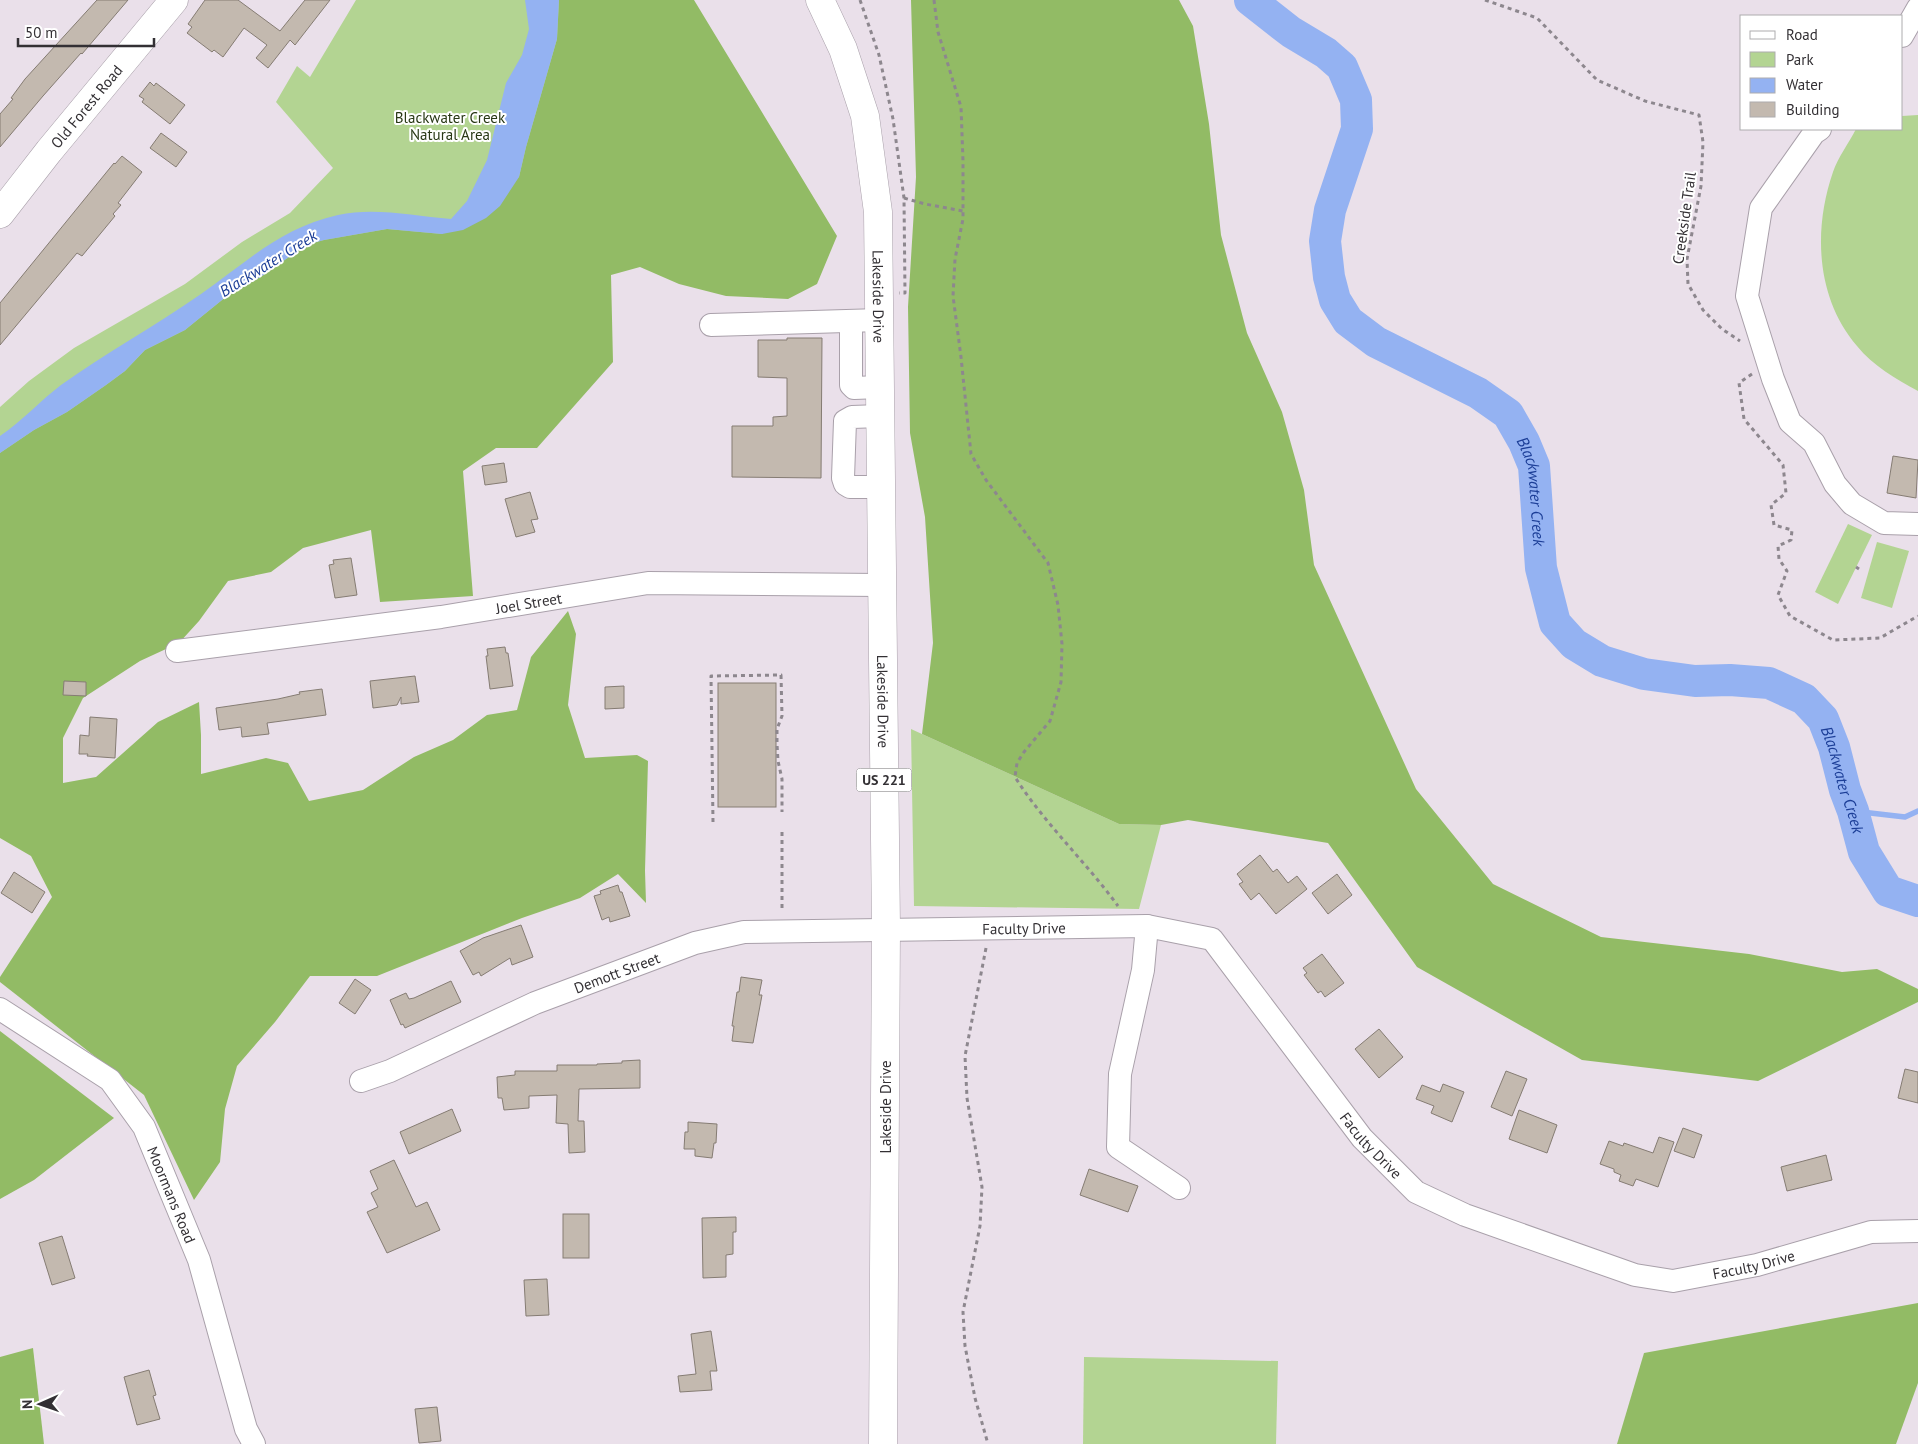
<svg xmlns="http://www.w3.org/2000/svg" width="1918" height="1444" viewBox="0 0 1918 1444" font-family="'PT Sans',sans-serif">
  <rect width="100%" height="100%" fill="#eae0ea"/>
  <g fill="#b3d492">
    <polygon points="356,0 595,0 586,158 0,496 0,407 29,381 74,348 185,284 242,242 290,213 333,168 276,102 297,66 310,77"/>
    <path d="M 1918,115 L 1918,391 C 1896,379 1873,366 1857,346 C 1816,298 1813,230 1833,172 C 1838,157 1849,143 1856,129 L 1902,129 L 1902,116 Z"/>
    <polygon points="1848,524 1872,535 1838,604 1815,592"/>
    <polygon points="1877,542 1909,551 1892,608 1861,598"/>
    <polygon points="911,729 1119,824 1161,825 1139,909 914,906"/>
    <polygon points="1084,1357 1278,1361 1276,1444 1083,1444"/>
  </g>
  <g fill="#92bb65">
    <polygon points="559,0 694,0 837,236 817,284 788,299 726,296 679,284 640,267 611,275 613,362 537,448 496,448 463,471 473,596 380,602 371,530 303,548 271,572 228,581 199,621 179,643 140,661 83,698 63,738 63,783 96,777 158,722 199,702 201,735 201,774 266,758 288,763 309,801 363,790 414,757 453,740 487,715 517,710 531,657 568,611 576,634 568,705 585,758 637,755 648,761 645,871 646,903 618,874 580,898 522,918 377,976 310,976 275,1022 237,1066 225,1109 220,1162 194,1200 144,1095 0,982 0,977 52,897 31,856 0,838 0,453 34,430 67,412 106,385 125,371 145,350 185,330 227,296 262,276 306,245 324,240 387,229 442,234 519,177 526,147 557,39"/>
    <polygon points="911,0 1179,0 1193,26 1209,124 1221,235 1247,333 1282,412 1304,490 1314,565 1416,789 1493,884 1601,937 1749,954 1842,972 1877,969 1918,989 1918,1002 1758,1081 1582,1060 1417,967 1328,843 1188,820 1161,825 1119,824 922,734 933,643 925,517 910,433 908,307 916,177"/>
    <polygon points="0,1031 114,1118 34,1180 0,1199"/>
    <polygon points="1918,1303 1918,1383 1896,1444 1617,1444 1644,1353"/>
    <polygon points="33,1348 44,1444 0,1444 0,1357"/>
  </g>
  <path fill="#94b2f2" d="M 525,0 L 559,0 L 557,39 L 526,147 L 519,177 L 500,206 L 486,218 L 463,230 L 442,234 L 387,229 L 324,240 L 306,245 L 262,276 L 227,296 L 185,330 L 145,350 L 125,371 L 106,385 L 67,412 L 34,430 L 0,453 L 0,436 C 22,421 40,401 61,385 C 106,353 155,326 201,294 C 247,262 280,228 338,215 C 375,207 413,216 451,219 L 467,201 L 487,160 L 506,83 L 522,55 L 529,29 Z"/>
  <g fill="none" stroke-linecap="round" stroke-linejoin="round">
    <polyline stroke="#94b2f2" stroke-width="5.5" points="1853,811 1905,817 1918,811"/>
    <path stroke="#94b2f2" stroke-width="32" id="s1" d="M 1250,0 L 1291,32 L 1326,53 L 1342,67 L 1356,100 L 1357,129 L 1330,210 L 1325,241 L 1329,277 L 1335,300 L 1348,321 L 1376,342 L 1478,393 L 1508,414 L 1524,442 L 1534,466 L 1541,568 L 1555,623 L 1574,644 L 1602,661 L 1644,674 L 1695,681 L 1730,680 L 1769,683 L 1804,699 L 1823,719 L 1834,747 L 1845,790 L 1853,811 L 1864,852 L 1888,891 L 1918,901"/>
  </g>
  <g fill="#c3b9af" stroke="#857c73">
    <polygon points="97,0 128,0 82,54 81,53 43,96 0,147 0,114 13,99 11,98 25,79"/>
    <polygon points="205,0 238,0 280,31 305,0 330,0 295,45 290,40 268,68 256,58 267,45 244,28 223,57 214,50 212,52 187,33 192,27 188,24"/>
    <polygon points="150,82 154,86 156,83 185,105 170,124 142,102 144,99 139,96"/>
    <polygon points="161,133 187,152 176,167 150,148"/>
    <polygon points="122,156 142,172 118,203 121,205 113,214 115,216 82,256 77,253 0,345 0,303 114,163 115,164"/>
    <polygon points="787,338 822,338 821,478 732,477 732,426 773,426 773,417 787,416 787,378 758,377 758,340 787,340"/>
    <polygon points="1893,456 1918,460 1916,498 1887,493"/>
    <polygon points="504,463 507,482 485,485 482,466"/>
    <polygon points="530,492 538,519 531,520 535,532 516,537 505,499"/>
    <polygon points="351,558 357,595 335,598 329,565 334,564 333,560"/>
    <polygon points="505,647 506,653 508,653 513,686 490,689 486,656 488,656 487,649"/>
    <polygon points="415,676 419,702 401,704 401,697 397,705 373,708 370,681"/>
    <polygon points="64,681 86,682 86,696 63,695"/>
    <rect x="718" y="683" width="58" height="124"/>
    <polygon points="624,686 624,708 605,709 605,687"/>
    <polygon points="322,689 326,715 267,723 269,734 242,737 241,727 219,730 216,708 278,699 300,694 299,692"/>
    <polygon points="90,717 117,719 115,758 87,756 88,754 79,754 80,735 89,736"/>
    <polygon points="1260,855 1273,872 1277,869 1288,883 1297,876 1307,889 1276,914 1259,893 1251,900 1239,884 1243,882 1237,874"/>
    <polygon points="14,872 45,892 32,913 1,893"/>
    <polygon points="1337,874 1352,895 1328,914 1312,893"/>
    <polygon points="618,885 620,892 622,892 630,916 610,922 609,917 602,920 594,896 601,894 600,891"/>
    <polygon points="521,925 533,957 512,965 510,958 481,976 479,972 473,975 460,951 483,938"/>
    <polygon points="1322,954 1344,983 1325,997 1321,991 1318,993 1304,975 1307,973 1303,968"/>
    <polygon points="741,977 762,980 759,995 762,995 753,1043 732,1041 734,1026 732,1026 737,992 739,992"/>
    <polygon points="355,979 371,990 355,1014 339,1003"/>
    <polygon points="451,981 461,1002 405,1028 403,1024 401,1025 390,1000 406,993 409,999 414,998"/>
    <polygon points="1379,1029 1403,1057 1379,1078 1355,1049"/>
    <polygon points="640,1060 640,1088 579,1089 578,1121 584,1121 585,1152 569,1153 568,1124 556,1123 557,1095 529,1096 529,1108 504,1110 502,1098 498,1098 497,1077 515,1075 515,1071 557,1071 557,1065 597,1065 597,1064 622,1063 622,1061"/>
    <polygon points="1905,1069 1918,1072 1918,1103 1898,1098"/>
    <polygon points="1506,1071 1527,1079 1512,1116 1491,1107"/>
    <polygon points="1443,1084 1464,1092 1452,1122 1431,1113 1434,1106 1416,1099 1422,1085 1440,1092"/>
    <polygon points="452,1109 461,1131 409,1154 400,1132"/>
    <polygon points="1519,1110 1557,1125 1547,1153 1509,1139"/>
    <polygon points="688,1122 717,1124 716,1143 714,1143 712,1158 695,1156 695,1149 684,1149 685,1132 688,1132"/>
    <polygon points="1683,1128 1702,1135 1694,1158 1674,1151"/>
    <polygon points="1659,1137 1674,1142 1658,1187 1636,1179 1633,1186 1619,1181 1621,1175 1614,1172 1614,1169 1600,1164 1609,1141 1623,1146 1624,1143 1653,1153"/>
    <polygon points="1826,1155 1832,1180 1787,1191 1781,1167"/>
    <polygon points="394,1160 416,1207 427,1202 440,1230 387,1253 367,1212 378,1207 371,1193 378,1189 370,1171"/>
    <polygon points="1089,1169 1138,1186 1128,1212 1080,1195"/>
    <rect x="563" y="1214" width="26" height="44"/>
    <polygon points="736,1217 736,1232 733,1232 733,1254 726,1255 726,1277 703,1278 702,1218"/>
    <polygon points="62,1236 75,1278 52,1285 39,1243"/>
    <polygon points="547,1279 549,1315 526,1316 524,1280"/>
    <polygon points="711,1331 717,1371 710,1371 712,1390 680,1392 678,1376 696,1374 691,1334"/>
    <polygon points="149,1370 156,1395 153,1396 160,1419 137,1425 124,1377"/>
    <polygon points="437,1407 441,1441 419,1443 415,1409"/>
  </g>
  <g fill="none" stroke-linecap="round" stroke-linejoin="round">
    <defs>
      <g id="minor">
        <polyline points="1902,36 1918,8"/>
        <polyline points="1820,129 1814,133 1761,208 1747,296 1773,379 1790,422 1814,443 1835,484 1852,504 1884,523 1918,524"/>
        <polyline points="851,321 851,385 854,388 880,387"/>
        <polyline points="711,325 880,320"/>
        <polyline points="880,487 850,487 845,484 843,478 845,421 852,417 880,416"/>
        <path id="s2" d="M 177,651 L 441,617 L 648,583 L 881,585"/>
        <polyline points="1147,926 1143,970 1120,1074 1118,1147 1179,1188"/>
        <path id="s3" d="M 0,1009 L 110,1080 L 144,1127 L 199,1260 L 246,1429 L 254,1444"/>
        <path id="s4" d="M 361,1081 L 390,1071 L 535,1003 L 695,943 L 744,932 L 1147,926 L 1212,939 L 1362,1138 L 1416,1192 L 1465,1215 L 1635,1275 L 1673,1281 L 1757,1265 L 1871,1232 L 1918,1231"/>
      </g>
      <g id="major">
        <path id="s5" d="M 820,0 L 843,49 L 865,116 L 878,212 L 886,928 L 883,1444"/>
        <path id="s6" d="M 0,214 L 49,151 L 174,0"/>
      </g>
    </defs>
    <use href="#minor" stroke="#a9a0aa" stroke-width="24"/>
    <use href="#major" stroke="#a9a0aa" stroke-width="29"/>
    <g stroke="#8d878e" stroke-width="3" stroke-dasharray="4 4" stroke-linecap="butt">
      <polyline points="860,0 879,55 893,119 904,198 905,293 899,293"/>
      <path d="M 934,0 L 938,32 L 961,107 L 963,161 L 963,219 L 955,259 L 953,296 L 961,357 L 971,454 L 986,480 L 1048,563 L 1058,605 L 1062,644 L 1061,682 L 1050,721 L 1024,752 L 1017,763 L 1015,777 C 1044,823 1086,862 1118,906"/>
      <polyline points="1485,0 1537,18 1597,80 1645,101 1699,115 1703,142 1701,186 1687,259 1688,284 1703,310 1722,329 1740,341"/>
      <polyline points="904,198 925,204 963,211"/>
      <polyline points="1752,374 1739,383 1744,419 1783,465 1786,493 1771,505 1774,525 1792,530 1791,540 1778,546 1779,559 1787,571 1778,595 1790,616 1833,640 1880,638 1918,616"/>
      <polyline points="1856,567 1859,569"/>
      <polyline points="713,822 711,676 781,675 782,716 777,729 777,744 778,761 782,779 782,812"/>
      <polyline points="782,832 782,911"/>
      <polyline points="986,948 965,1056 967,1098 982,1187 980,1226 963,1312 965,1346 975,1398 988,1444"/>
    </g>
    <use href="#minor" stroke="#fff" stroke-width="22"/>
    <use href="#major" stroke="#fff" stroke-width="28"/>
  </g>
  <g text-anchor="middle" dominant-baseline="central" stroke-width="4" stroke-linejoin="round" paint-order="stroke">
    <rect fill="#fff" stroke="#706e71" stroke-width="1" x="856.5" y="768.5" width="55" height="23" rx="4"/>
    <g font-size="14" font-weight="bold" fill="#333034">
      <text x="884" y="780">US 221</text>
    </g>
    <g font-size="15" fill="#333034" stroke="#fff">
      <text stroke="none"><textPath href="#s6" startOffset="138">Old Forest Road</textPath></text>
      <text transform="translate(1684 218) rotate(-82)">Creekside Trail</text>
      <text stroke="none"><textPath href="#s5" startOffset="306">Lakeside Drive</textPath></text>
      <text stroke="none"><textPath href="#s2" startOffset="355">Joel Street</textPath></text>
      <text stroke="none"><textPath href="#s5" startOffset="711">Lakeside Drive</textPath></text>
      <text stroke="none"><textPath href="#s4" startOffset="692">Faculty Drive</textPath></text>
      <text stroke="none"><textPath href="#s4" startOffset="278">Demott Street</textPath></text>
      <text transform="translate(885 1107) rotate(-90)">Lakeside Drive</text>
      <text stroke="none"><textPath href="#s4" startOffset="1142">Faculty Drive</textPath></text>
      <text stroke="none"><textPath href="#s3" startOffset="262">Moormans Road</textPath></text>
      <text stroke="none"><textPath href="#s4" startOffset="1562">Faculty Drive</textPath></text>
    </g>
    <g font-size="15" fill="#283815" stroke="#fff">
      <text x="450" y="117">Blackwater Creek<tspan x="450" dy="17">Natural Area</tspan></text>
    </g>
    <g font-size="16" font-style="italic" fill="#1c3e97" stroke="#fff">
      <text transform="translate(268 263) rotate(-32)">Blackwater Creek</text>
      <text stroke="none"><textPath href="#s1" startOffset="649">Blackwater Creek</textPath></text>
      <text stroke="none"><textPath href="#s1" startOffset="1144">Blackwater Creek</textPath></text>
    </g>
  </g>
  <rect x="1740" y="15" width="162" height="115" fill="#ffffff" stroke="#adacae"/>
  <rect x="1750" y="31" width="25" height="8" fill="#ffffff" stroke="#adacae"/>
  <text x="1786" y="40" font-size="15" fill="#333034">Road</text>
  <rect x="1750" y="52" width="25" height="15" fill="#b3d492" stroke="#adacae"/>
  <text x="1786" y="65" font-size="15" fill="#333034">Park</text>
  <rect x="1750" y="78" width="25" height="15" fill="#94b2f2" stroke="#adacae"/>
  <text x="1786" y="90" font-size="15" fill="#333034">Water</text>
  <rect x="1750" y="102" width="25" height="15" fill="#c3b9af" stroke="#adacae"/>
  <text x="1786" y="115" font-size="15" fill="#333034">Building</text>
  <g transform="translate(40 1404) rotate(268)" stroke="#ffffff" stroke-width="4" paint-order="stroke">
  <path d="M0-4L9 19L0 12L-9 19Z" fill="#333034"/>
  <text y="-8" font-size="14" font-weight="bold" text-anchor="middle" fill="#333034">N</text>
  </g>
  <path d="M18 38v8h136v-8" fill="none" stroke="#333034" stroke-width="2.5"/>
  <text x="25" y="38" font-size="15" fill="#333034" stroke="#ffffff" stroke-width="4" paint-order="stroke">50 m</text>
</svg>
